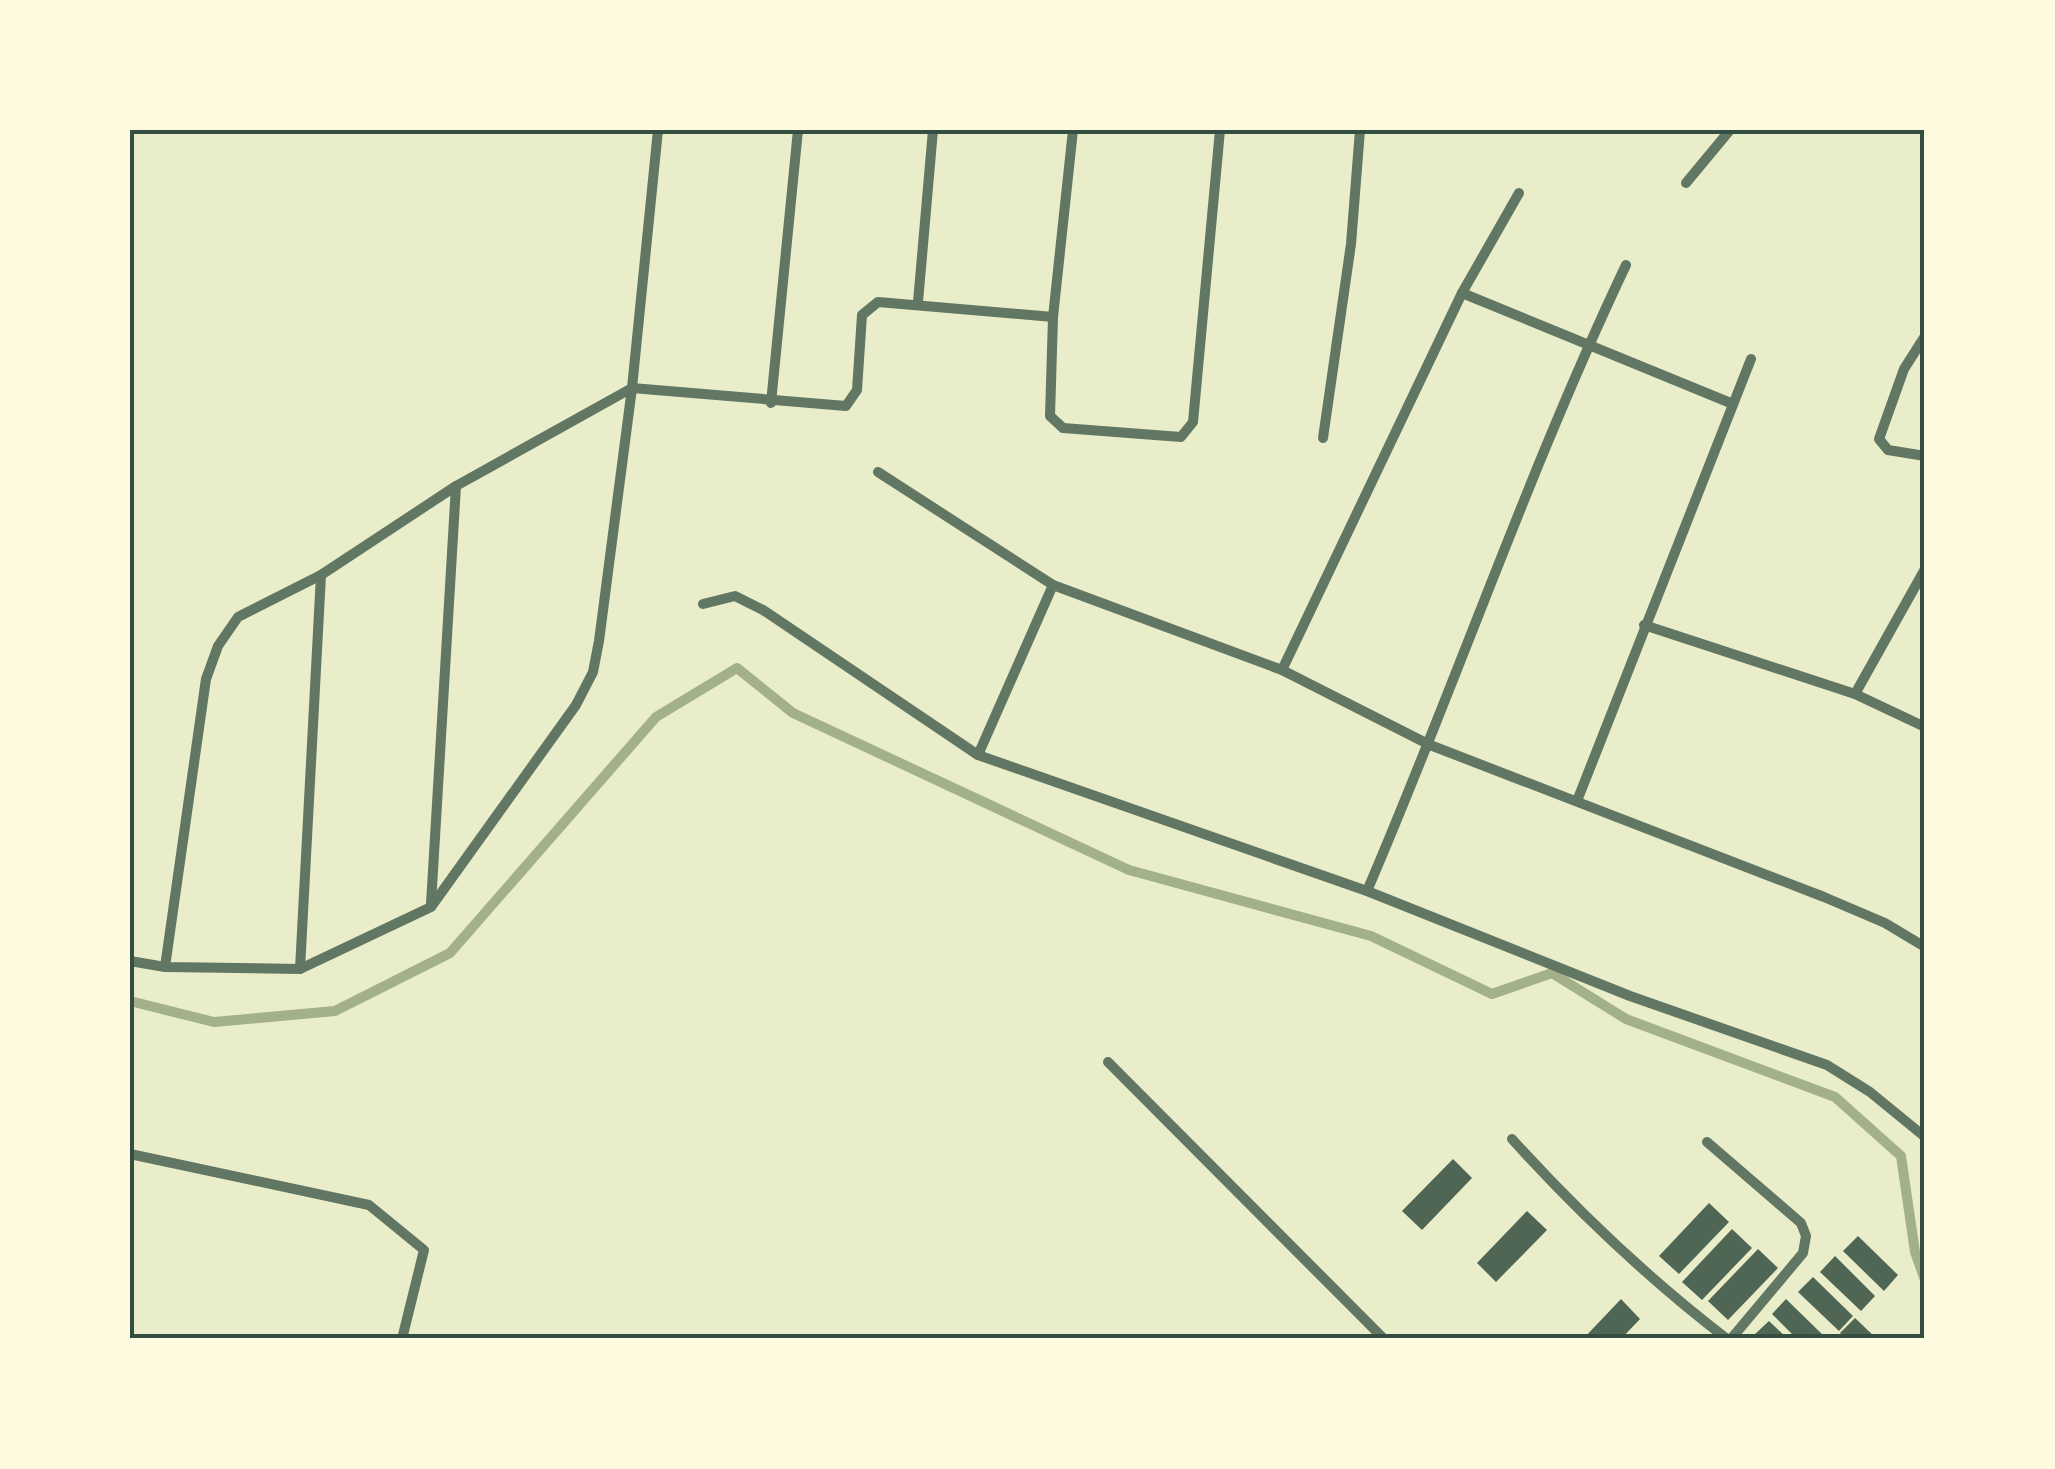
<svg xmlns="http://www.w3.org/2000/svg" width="2055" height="1469" viewBox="0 0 2055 1469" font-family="'Public Sans',sans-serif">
  <rect width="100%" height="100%" fill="#e9edc9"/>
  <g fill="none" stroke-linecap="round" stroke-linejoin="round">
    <polyline stroke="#a3b18a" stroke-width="10" points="130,1001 214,1022 335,1011 450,953 656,717 737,668 793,713 1129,870 1371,936 1492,994 1552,973 1626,1019 1835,1097 1901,1156 1915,1252 1925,1280"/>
  </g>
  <g fill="#4f6655">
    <polygon points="1453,1159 1472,1178 1422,1230 1402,1211"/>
    <polygon points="1709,1203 1729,1222 1679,1274 1659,1256"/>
    <polygon points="1527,1211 1547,1230 1496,1282 1477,1263"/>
    <polygon points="1732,1229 1752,1248 1702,1300 1682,1282"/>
    <polygon points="1858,1236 1898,1275 1884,1291 1843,1251"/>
    <polygon points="1758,1249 1778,1268 1728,1320 1708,1301"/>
    <polygon points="1835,1256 1875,1296 1861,1311 1820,1272"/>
    <polygon points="1813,1277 1853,1316 1839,1331 1798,1292"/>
    <polygon points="1621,1299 1640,1319 1621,1339 1583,1339"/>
    <polygon points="1786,1299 1827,1339 1797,1339 1772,1314"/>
    <polygon points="1855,1318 1877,1339 1846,1339 1840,1333"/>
    <polygon points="1769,1321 1788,1339 1754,1335"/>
  </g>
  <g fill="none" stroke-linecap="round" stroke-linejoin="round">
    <g stroke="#617663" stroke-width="10">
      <polyline points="1073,130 1053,317 1050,416 1063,428 1181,437 1193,422 1220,130"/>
      <polyline points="1686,183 1730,130"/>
      <polyline points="1462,293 1733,404"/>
      <polyline points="918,302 933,130"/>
      <polyline points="1925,336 1904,369 1879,439 1888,450 1925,456"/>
      <polyline points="771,403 798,130"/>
      <polyline points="1323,438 1351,244 1360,130"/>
      <polyline points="878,472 1053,585 1282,670 1430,745 1824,897 1885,923 1925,947"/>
      <polyline points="703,604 735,596 763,610 978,755 1367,891 1630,996 1827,1065 1870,1092 1925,1137"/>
      <polyline points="1644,625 1855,694 1925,727"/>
      <polyline points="1282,670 1462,293 1519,193"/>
      <polyline points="1855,694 1925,569"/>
      <polyline points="978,755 1053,585"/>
      <polyline points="1577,801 1751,359"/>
      <path d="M 1367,891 C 1456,684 1529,469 1626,265"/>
      <polyline points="431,904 456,486"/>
      <polyline points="130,961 165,967 300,969 431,907 576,705 593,672 599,641 632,388 658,130"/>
      <polyline points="165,967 206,679 218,646 238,617 321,575 456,486 632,388 846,406 857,390 862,315 878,302 1053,317"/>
      <polyline points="300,969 321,575"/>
      <polyline points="1108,1062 1384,1339"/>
      <path d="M 1512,1139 C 1578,1212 1649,1279 1727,1339"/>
      <polyline points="1707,1142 1801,1223 1806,1236 1803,1253 1731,1339"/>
      <polyline points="130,1154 369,1205 424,1250 402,1339"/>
    </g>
  </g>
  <rect width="2055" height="1469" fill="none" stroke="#fefae0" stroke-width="265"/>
  <rect x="132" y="132" width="1790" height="1204" fill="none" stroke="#344e41" stroke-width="4"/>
</svg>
